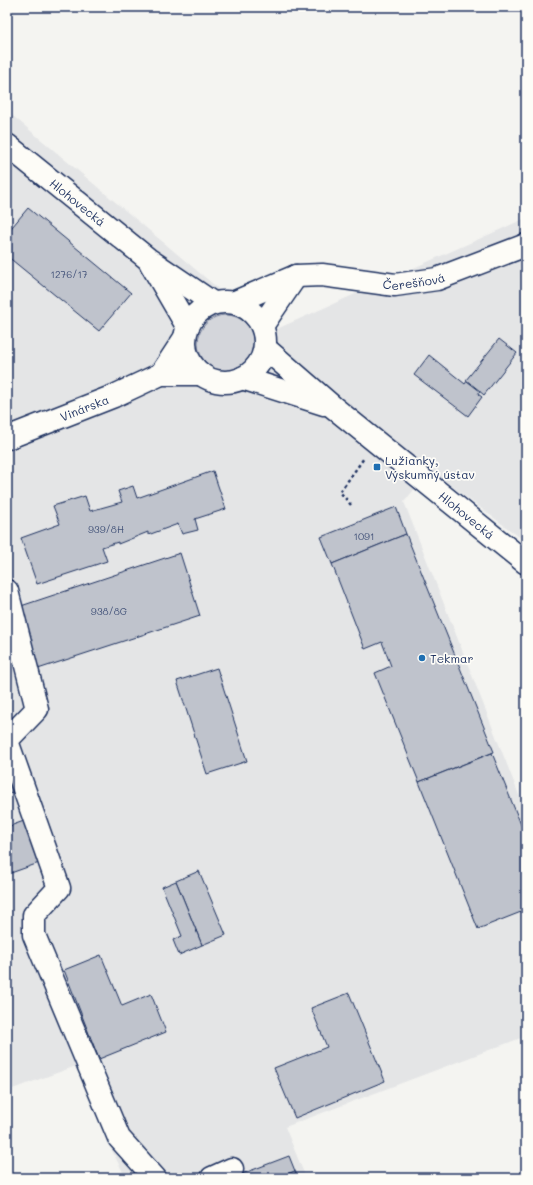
<svg xmlns="http://www.w3.org/2000/svg" width="533" height="1185" viewBox="0 0 533 1185" font-family="Mali,sans-serif">
  <rect width="100%" height="100%" fill="#f4f4f1"/>
  <filter id="ink" filterUnits="userSpaceOnUse"><feTurbulence type="fractalNoise" baseFrequency=".025" numOctaves="2"/><feDisplacementMap in="SourceGraphic" scale="8" xChannelSelector="R" yChannelSelector="G"/><feConvolveMatrix kernelMatrix="1 2 1 2 8 2 1 2 1" color-interpolation-filters="sRGB"/></filter>
  <g filter="url(#ink)">
    <polygon fill="#e4e5e6" points="7,111 270,332 526,218 526,542 430,470 404,502 526,813 526,1036 285,1127 306,1178 126,1178 105,1137 76,1066 7,1091"/>
    <circle fill="#d4d6db" stroke="#78829c" cx="226" cy="343" r="28"/>
    <g fill="#bfc3cc" stroke="#1b2f5e">
      <polygon points="28,208 131,293 99,331 7,256 7,233"/>
      <polygon points="499,339 517,353 484,395 466,380"/>
      <polygon points="429,355 465,384 467,381 480,391 478,394 482,397 468,416 414,375"/>
      <polygon points="213,471 226,509 195,519 198,530 182,534 178,524 148,535 148,532 118,544 118,542 102,547 107,561 37,584 21,538 60,524 53,506 85,496 90,511 122,502 118,491 133,486 137,498"/>
      <polygon points="396,507 406,534 332,564 321,537"/>
      <polygon points="406,534 494,752 419,782 375,673 391,666 382,642 365,649 332,564"/>
      <polygon points="180,553 200,616 38,669 18,607"/>
      <polygon points="217,668 247,761 207,774 177,681"/>
      <polygon points="492,753 526,837 526,910 478,929 419,782"/>
      <polygon points="7,775 13,792 7,794"/>
      <polygon points="24,821 39,863 8,874 7,827"/>
      <polygon points="199,871 226,935 202,945 176,881"/>
      <polygon points="176,881 202,945 179,955 173,940 182,936 162,887"/>
      <polygon points="101,955 122,1006 151,994 166,1032 99,1059 64,970"/>
      <polygon points="349,993 385,1081 295,1118 274,1068 327,1047 311,1008"/>
      <polygon points="289,1156 295,1171 277,1178 234,1177"/>
      <polygon points="295,1171 298,1178 277,1178"/>
    </g>
    <g fill="none" stroke-linecap="round" stroke-linejoin="round">
      <defs>
        <g id="minor">
          <path id="s1" d="M 235,302 L 296,276 L 322,275 L 395,285 L 437,279 L 526,245"/>
          <polyline points="262,326 296,276"/>
          <polyline points="161,374 184,339"/>
          <path id="s2" d="M 7,438 L 114,396 L 161,374 L 201,374"/>
          <polyline points="7,591 37,709 7,740"/>
          <polyline points="7,741 59,888 34,915 34,935 119,1138 155,1178"/>
          <polyline points="212,1178 232,1169"/>
        </g>
        <g id="major">
          <path id="s3" d="M 7,145 L 148,259 L 213,303"/>
          <polyline points="151,264 187,326"/>
          <circle cx="225" cy="342" r="40"/>
          <path id="s4" d="M 265,348 L 333,407 L 526,563"/>
          <polyline points="242,378 324,404"/>
        </g>
      </defs>
      <use href="#minor" stroke="#1b2f5e" stroke-width="25"/>
      <use href="#major" stroke="#1b2f5e" stroke-width="25"/>
      <polyline stroke="#1b2f5e" stroke-width="2.5" stroke-dasharray="3 3" stroke-linecap="butt" points="351,505 340,492 364,458"/>
      <use href="#minor" stroke="#fdfcf7" stroke-width="22"/>
      <use href="#major" stroke="#fdfcf7" stroke-width="22"/>
    </g>
  </g>
  <g fill="#1f6fb2" stroke="#fdfcf7" stroke-width="1.5">
    <rect x="373" y="463" width="8" height="8" rx="2"/>
    <circle cx="422" cy="658" r="4"/>
  </g>
  <g text-anchor="middle" dominant-baseline="central" stroke-width="3.5" stroke-linejoin="round" paint-order="stroke">
    <g font-size="10" fill="#44547a">
      <text x="69" y="274">1276/17</text>
      <text x="106" y="529">939/8H</text>
      <text x="364" y="536">1091</text>
      <text x="109" y="611">938/8G</text>
    </g>
    <g font-size="12" fill="#1b2f5e" stroke="#fdfcf7">
      <text stroke="none"><textPath href="#s3" startOffset="91">Hlohovecká</textPath></text>
      <text stroke="none"><textPath href="#s1" startOffset="185">Čerešňová</textPath></text>
      <text stroke="none"><textPath href="#s2" startOffset="83">Vinárska</textPath></text>
      <text stroke="none"><textPath href="#s4" startOffset="262">Hlohovecká</textPath></text>
    </g>
    <g font-size="12" fill="#1b2f5e" stroke="#fdfcf7" text-anchor="start">
      <text x="385" y="460">Lužianky,<tspan x="385" dy="14">Výskumný ústav</tspan></text>
      <text x="430" y="658">Tekmar</text>
    </g>
  </g>
  <rect width="533" height="1185" fill="none" stroke="#fdfcf7" stroke-width="24"/>
  <rect x="12" y="12" width="509" height="1161" fill="none" stroke="#1b2f5e" stroke-width="1.5" filter="url(#ink)"/>
</svg>
